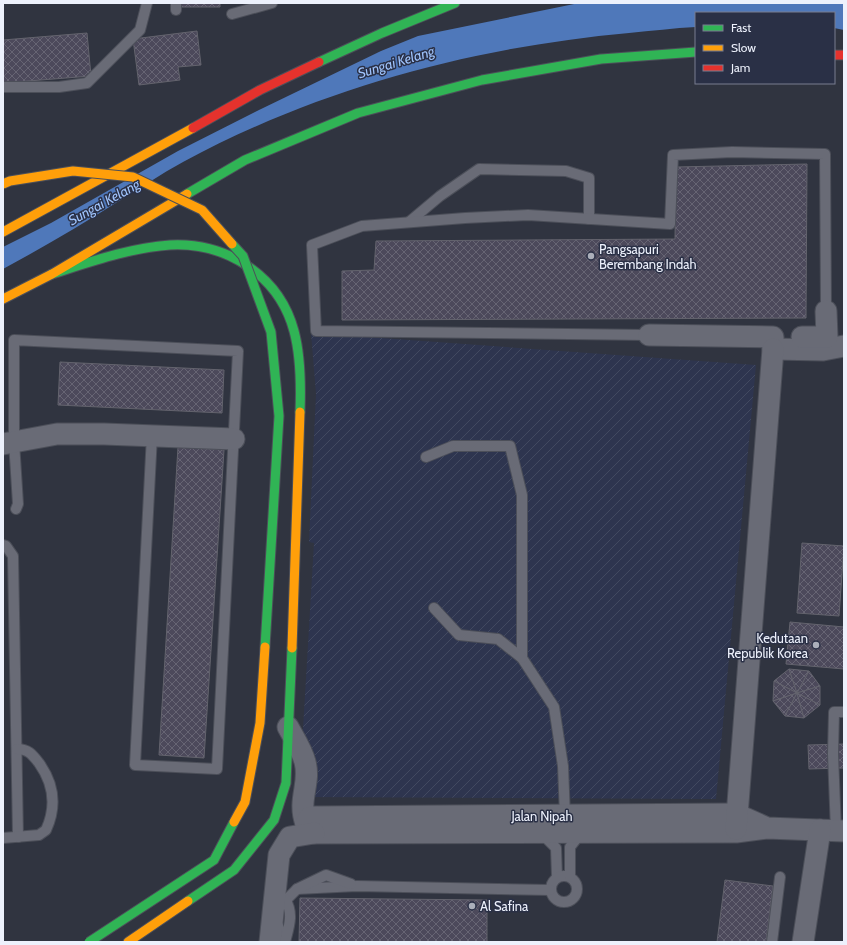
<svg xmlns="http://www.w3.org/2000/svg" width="847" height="945" viewBox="0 0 847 945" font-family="Cabin,sans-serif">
  <defs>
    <pattern id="industrial-furrows" width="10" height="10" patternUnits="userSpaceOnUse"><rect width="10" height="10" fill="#2e354f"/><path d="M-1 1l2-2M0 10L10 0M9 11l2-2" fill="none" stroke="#424960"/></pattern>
    <pattern id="building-cross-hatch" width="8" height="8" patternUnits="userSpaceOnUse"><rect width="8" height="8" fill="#4c495b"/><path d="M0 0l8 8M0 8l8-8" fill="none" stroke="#666473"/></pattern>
  </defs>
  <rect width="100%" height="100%" fill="#303440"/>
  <polygon fill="url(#industrial-furrows)" points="311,333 756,365 716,799 299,797 314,543 309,542 316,394"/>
  <path fill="#4f78ba" d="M 579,3 L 844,3 L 844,30 L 834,28 L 834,13 L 696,13 L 696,27 C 674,28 651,31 629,33 C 474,47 320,88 183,162 C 161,174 140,188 119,201 C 81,225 42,248 3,269 L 3,247 L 51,223 L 178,151 L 259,110 L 381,51 L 418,36 Z"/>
  <g fill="url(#building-cross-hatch)" stroke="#63636d">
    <polygon points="173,3 220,3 220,7 174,7"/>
    <polygon points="197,31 201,65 178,67 180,80 139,85 133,39"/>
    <polygon points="87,33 91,76 3,83 3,40"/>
    <polygon points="807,164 806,318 342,320 342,271 374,270 376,241 675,239 676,167"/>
    <polygon points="60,362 224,370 222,413 58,405"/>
    <polygon points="178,447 224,450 204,758 159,755"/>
    <polygon points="802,543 844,546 839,616 797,613"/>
    <polygon points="790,622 844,627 844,669 786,664"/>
    <polygon points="789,669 797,693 774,681"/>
    <polygon points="789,669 809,671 797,693"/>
    <polygon points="809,671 820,686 797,693"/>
    <polygon points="774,681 797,693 773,701"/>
    <polygon points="820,686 820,705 797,693"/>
    <polygon points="797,693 785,716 773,701"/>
    <polygon points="797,693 804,718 785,716"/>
    <polygon points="797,693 820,705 804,718"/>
    <polygon points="844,744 844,768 809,769 808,745"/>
    <polygon points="725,880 773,886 766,942 717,942"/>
    <polygon points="300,898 487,900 487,942 299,942"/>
  </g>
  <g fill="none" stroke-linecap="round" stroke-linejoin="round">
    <defs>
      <g id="lane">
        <polyline points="176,3 176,10"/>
        <polyline points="232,14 272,3"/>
        <polyline points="3,87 59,87 87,83 140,30 147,3"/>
        <polyline points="409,222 440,196 479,169 566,171 589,178 589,219"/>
        <polyline points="649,335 316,331 312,245 362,226 465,218 528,215 670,224 673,155 732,152 825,154 826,311"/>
        <polyline points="426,457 453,446 510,446 522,495 522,658 554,707 563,766 565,816"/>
        <polyline points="16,509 18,504 14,442 14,340 238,351 217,769 135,765 152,435"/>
        <polyline points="3,545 6,546 13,556 18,837"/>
        <polyline points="434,608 459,635 498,639 522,658"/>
        <polyline points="836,831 833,754 834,712 844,712"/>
        <polyline points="541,833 556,848 557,877"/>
        <path d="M 3,838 L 39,835 L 46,830 C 57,806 54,784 39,763 C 32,754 28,749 17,749"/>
        <circle cx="564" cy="889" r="13"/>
        <polyline points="570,877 570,847 581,833"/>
        <polyline points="297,889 357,886 550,890"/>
        <polyline points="284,942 277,923 278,908 297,889 326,875 351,884"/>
        <path d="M 285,942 C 289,927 294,913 285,899"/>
        <polyline points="772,942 780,877"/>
      </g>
      <g id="street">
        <polyline points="649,335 773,337 773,349 823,350 844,346"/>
        <polyline points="802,337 827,337 826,311"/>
        <polyline points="3,444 57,434 104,434 234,439"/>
        <path d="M 288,727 C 294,738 302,750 305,762 C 311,784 297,799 306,824"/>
        <polyline points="767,828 736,814 313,817 309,818 306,824 308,830 314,833 736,832 767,828 844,831"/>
        <polyline points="736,829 773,349"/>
        <polyline points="270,942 279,855 290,837 314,833"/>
        <polyline points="803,942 820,830"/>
      </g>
      <g id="fast">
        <polyline points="319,62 382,33 455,3"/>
        <polyline points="187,194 245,160 358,113 482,80 601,59 696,52"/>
        <path d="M 52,274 C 90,262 129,248 170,245 C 226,242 279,275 294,331 C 301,357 301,386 300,412"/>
        <polyline points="188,901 234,870 274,820 286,783 292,648"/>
      </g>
      <g id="slow">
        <polyline points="3,232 193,128"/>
        <polyline points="3,299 52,274 187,194"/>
        <polyline points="292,648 300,412"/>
        <polyline points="128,942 188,901"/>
      </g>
      <g id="jam">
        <polyline points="834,55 844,55"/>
        <polyline points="193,128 260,90 319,62"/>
      </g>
    </defs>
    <use href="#lane" stroke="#4c4f59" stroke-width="12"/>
    <use href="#street" stroke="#4c4f59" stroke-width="23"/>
    <use href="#fast" stroke="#4c4f59" stroke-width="11"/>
    <use href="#slow" stroke="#4c4f59" stroke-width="11"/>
    <use href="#jam" stroke="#4c4f59" stroke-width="11"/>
    <use href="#lane" stroke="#696b76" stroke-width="10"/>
    <use href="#street" stroke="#696b76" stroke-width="21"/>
    <use href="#fast" stroke="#30b455" stroke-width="9"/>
    <use href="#slow" stroke="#ff9f0a" stroke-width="9"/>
    <use href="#jam" stroke="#e5322d" stroke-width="9"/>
    <defs>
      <g id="fast-bridge">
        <polyline points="232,244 243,256 271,332 279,416 265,647"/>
        <polyline points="89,942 214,860 234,822"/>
      </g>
      <g id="slow-bridge">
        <polyline points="3,184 10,181 73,171 133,177 202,210 232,244"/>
        <polyline points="234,822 245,802 260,723 265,647"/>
      </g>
    </defs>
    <use href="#fast-bridge" stroke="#4c4f59" stroke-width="11" stroke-linecap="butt"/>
    <use href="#slow-bridge" stroke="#4c4f59" stroke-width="11" stroke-linecap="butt"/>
    <use href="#fast-bridge" stroke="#30b455" stroke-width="9"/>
    <use href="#slow-bridge" stroke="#ff9f0a" stroke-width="9"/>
  </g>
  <g fill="#abafba" stroke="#2a3046" stroke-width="1.5">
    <circle cx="591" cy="256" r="4"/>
    <circle cx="816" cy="645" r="4"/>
    <circle cx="472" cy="906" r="4"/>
  </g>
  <g text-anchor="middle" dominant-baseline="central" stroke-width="3" stroke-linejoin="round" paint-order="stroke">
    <g font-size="13" fill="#edf1fc" stroke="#2a3046" text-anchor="start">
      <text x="599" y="249">Pangsapuri<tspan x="599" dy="15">Berembang Indah</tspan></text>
      <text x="808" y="638" text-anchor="end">Kedutaan<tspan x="808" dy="15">Republik Korea</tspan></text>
      <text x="480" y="906">Al Safina</text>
    </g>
    <g font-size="13" fill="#edf1fc" stroke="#2a3046">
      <text x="542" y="816">Jalan Nipah</text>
    </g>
    <g font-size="14" font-style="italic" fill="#9fc3fc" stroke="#2a3046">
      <text transform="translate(396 62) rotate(-17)">Sungai Kelang</text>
      <text transform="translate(104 202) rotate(-29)">Sungai Kelang</text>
    </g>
  </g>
  <rect width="847" height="945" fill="none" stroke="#edf1fc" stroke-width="8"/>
  <rect x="695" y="12" width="140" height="72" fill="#2a3046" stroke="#787d8f"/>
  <rect x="703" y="25" width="20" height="6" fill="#30b455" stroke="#787d8f"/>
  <text x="731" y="32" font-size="12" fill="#edf1fc">Fast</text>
  <rect x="703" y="45" width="20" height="6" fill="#ff9f0a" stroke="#787d8f"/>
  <text x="731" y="52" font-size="12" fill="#edf1fc">Slow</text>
  <rect x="703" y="65" width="20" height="6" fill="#e5322d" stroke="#787d8f"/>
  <text x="731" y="72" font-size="12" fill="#edf1fc">Jam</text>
</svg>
